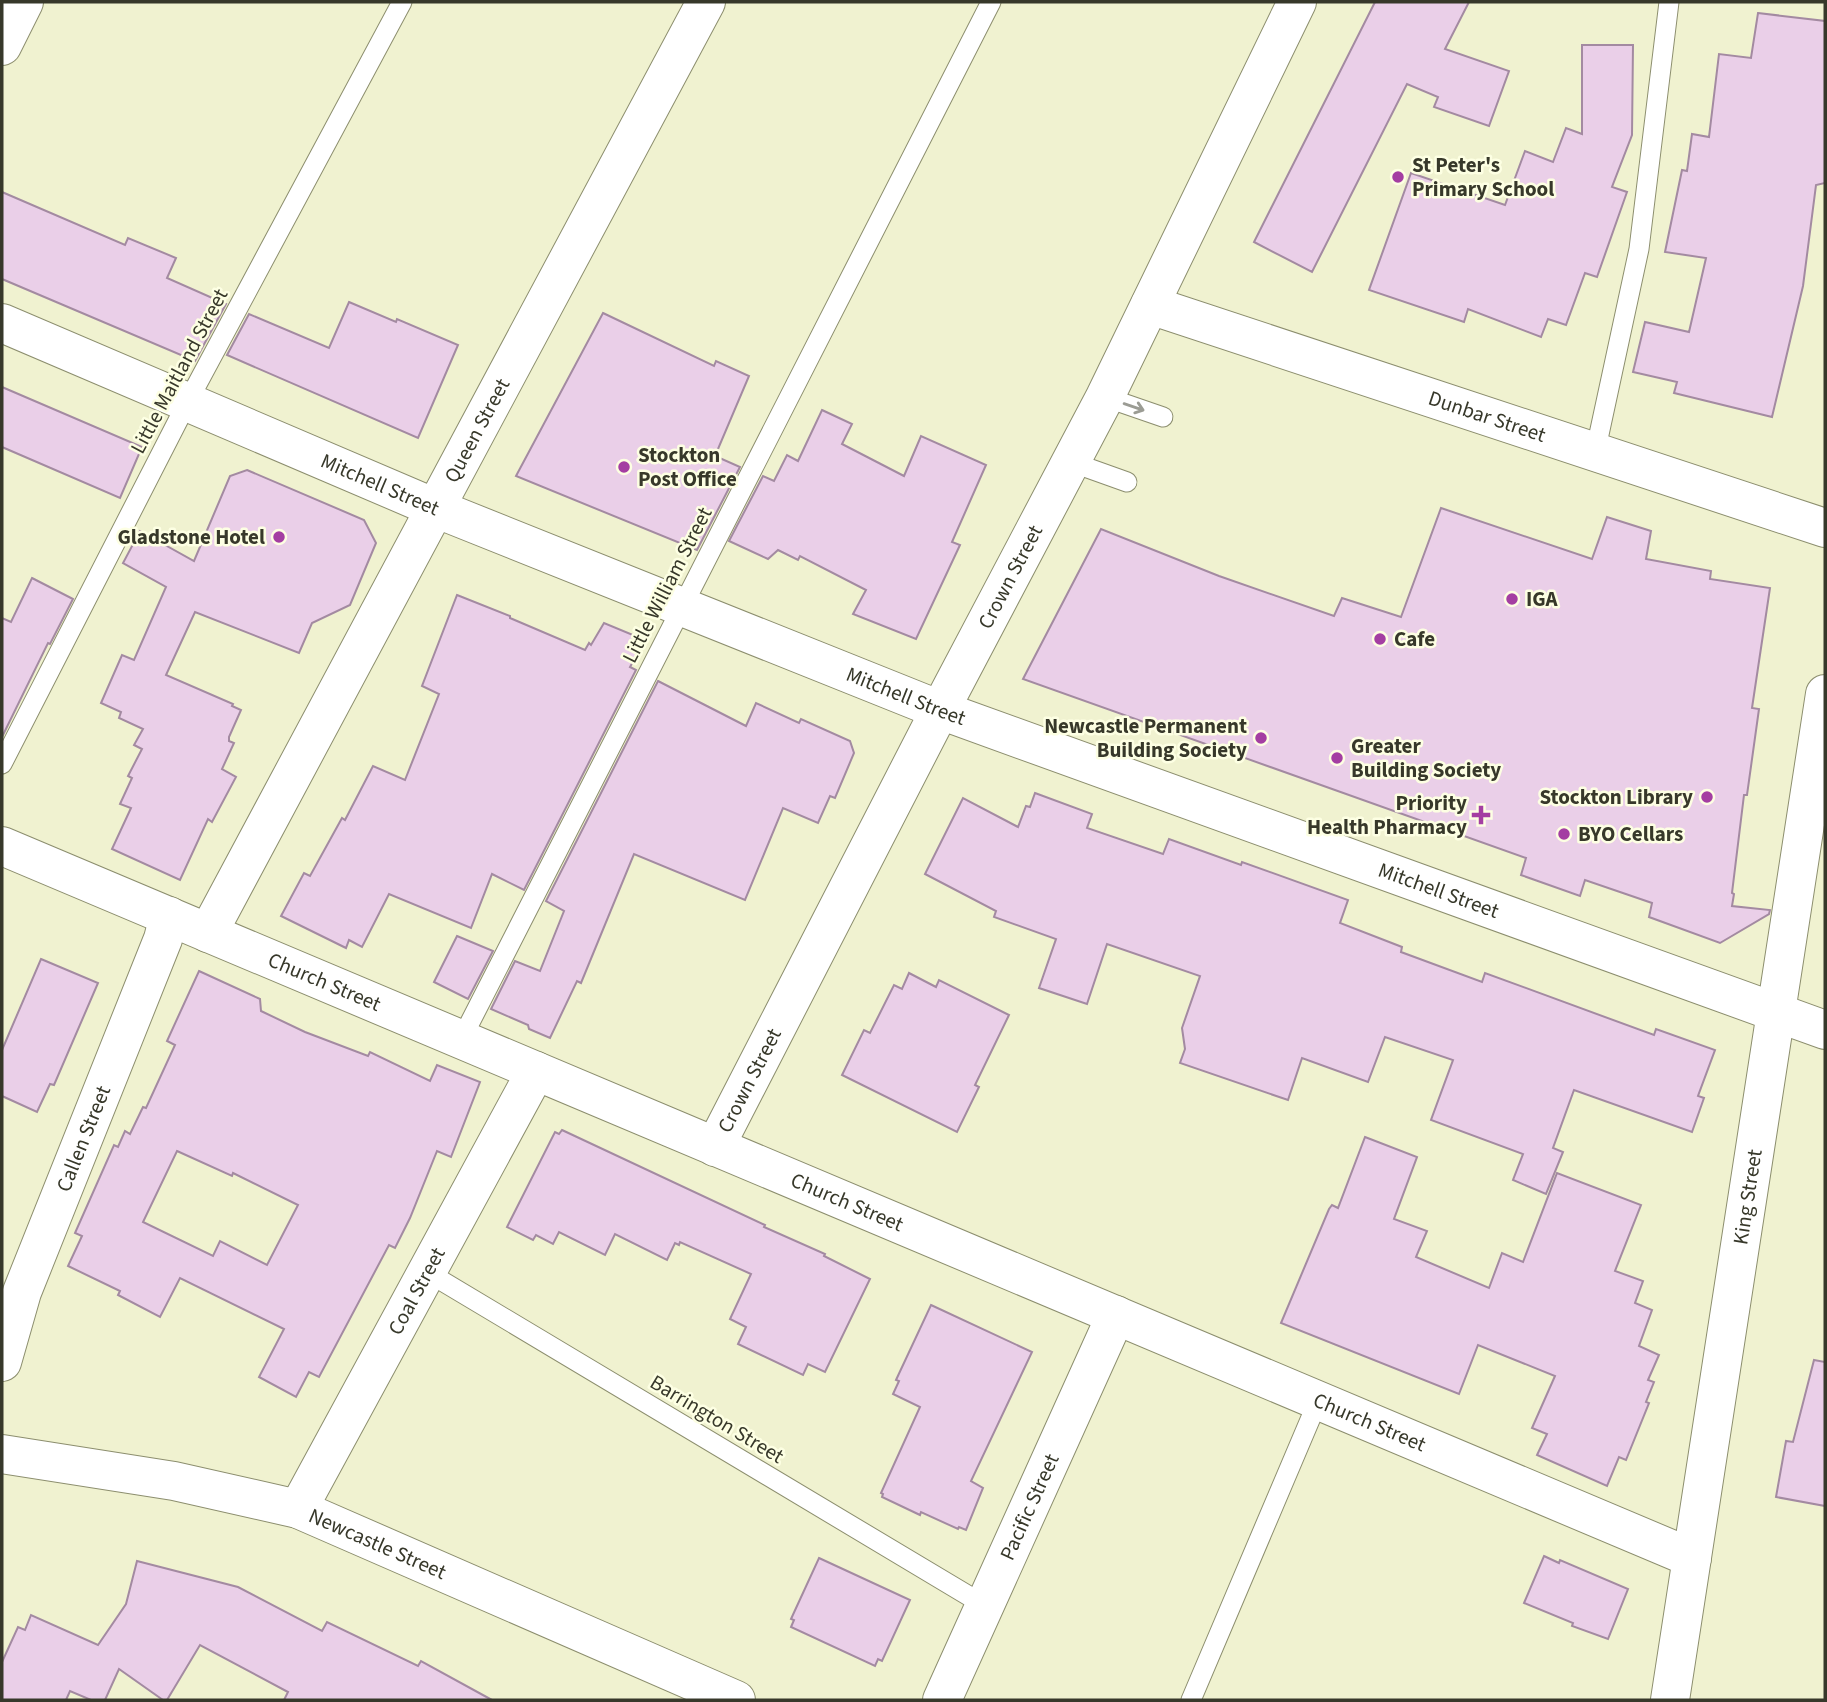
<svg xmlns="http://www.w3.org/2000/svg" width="1827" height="1702" viewBox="0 0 1827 1702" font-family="'Source Sans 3',sans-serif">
  <rect width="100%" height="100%" fill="#f0f2d0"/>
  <g fill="#eacfe8" stroke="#a38aa1" stroke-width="2" fill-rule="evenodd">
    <polygon points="1375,2 1469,2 1445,49 1509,71 1489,126 1434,107 1438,97 1407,84 1312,272 1254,242"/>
    <polygon points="1758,13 1825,21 1825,183 1816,185 1803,286 1772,417 1674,393 1677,382 1633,372 1645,322 1689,332 1706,258 1665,252 1682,170 1687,171 1692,134 1709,137 1719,54 1751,58"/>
    <polygon points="1582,45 1633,45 1632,135 1612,187 1627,192 1597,277 1585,273 1566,325 1548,319 1541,337 1468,309 1464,322 1369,290 1411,173 1505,205 1525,151 1553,162 1566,128 1582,134"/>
    <polygon points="2,192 125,245 128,238 176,258 167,278 226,304 195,361 2,279"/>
    <polygon points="349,302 396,322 397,319 458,345 418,438 227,355 249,314 329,348"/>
    <polygon points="603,313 714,366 716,361 749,376 715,456 740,467 697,550 516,476"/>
    <polygon points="2,387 142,447 120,498 2,447"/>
    <polygon points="822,410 852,424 842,444 904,476 921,436 986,465 952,542 960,545 916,639 853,614 866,590 800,556 798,560 778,550 768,559 729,541 763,476 774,481 787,455 798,461"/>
    <polygon points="247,470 364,520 376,543 350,605 312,623 299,653 195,612 166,675 233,704 232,706 241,710 229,737 229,741 234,743 222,769 236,777 212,822 208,819 180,880 112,849 131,808 120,804 132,778 128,776 142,749 134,745 143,729 119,718 121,712 101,703 122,655 134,660 166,587 123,563 140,531 194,561 230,476"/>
    <polygon points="1441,508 1592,559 1607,517 1651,531 1646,559 1711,571 1710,579 1770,588 1752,708 1759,709 1747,795 1744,795 1732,893 1734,894 1732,906 1770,910 1769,914 1720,943 1649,917 1652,903 1585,880 1580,896 1521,875 1526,858 1023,679 1101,529 1219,576 1334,616 1342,598 1401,617"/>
    <polygon points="32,578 73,599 50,644 48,643 2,737 2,618 11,622"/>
    <polygon points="457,595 510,616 510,618 585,650 589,643 591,645 604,623 645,640 630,667 636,670 524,890 492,874 471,928 389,894 362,947 349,940 346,948 281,916 304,873 310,876 342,818 345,820 373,766 405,780 439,694 422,686"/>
    <polygon points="658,681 746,726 756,703 799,723 801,719 850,741 854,753 835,798 830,796 818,823 783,808 745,900 634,854 581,983 577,981 550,1038 529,1029 528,1025 491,1009 515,961 540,971 564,911 546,901"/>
    <polygon points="1035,793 1092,814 1087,828 1163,854 1169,839 1241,865 1242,862 1348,900 1340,923 1402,947 1401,952 1482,982 1485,973 1654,1035 1656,1029 1715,1050 1698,1096 1704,1098 1692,1132 1574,1090 1553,1148 1563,1152 1546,1194 1513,1180 1523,1154 1431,1120 1453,1060 1385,1037 1368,1082 1302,1058 1288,1100 1180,1063 1185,1049 1182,1028 1200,976 1107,944 1087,1004 1039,988 1056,939 994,917 996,911 925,874 963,798 1018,827 1026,806 1030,807"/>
    <polygon points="457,936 493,951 468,999 434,982"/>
    <polygon points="41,959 98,983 54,1085 50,1084 37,1112 2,1096 2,1050"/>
    <path d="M 199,971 L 260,999 L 261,1011 L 305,1032 L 368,1056 L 370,1052 L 430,1081 L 437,1065 L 480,1082 L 451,1157 L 437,1151 L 410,1218 L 395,1248 L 389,1245 L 319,1377 L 309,1372 L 296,1397 L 259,1377 L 284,1329 L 180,1278 L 160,1317 L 118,1295 L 120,1291 L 68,1266 L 82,1236 L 75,1233 L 114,1145 L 118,1147 L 125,1131 L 130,1134 L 143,1107 L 146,1108 L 175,1045 L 167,1041 ZM 177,1151 L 232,1176 L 233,1173 L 298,1205 L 267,1265 L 220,1241 L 213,1256 L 143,1222 Z"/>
    <polygon points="909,973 936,987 939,980 1009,1015 975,1085 979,1087 957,1132 842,1075 864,1030 870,1033 894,985 902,989"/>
    <polygon points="562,1130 765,1225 764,1227 825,1254 824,1256 870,1279 825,1372 808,1364 803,1375 738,1344 746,1327 730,1319 751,1274 680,1242 679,1245 675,1243 667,1260 615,1234 605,1255 559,1232 553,1244 536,1235 533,1240 507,1227 555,1132 559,1134"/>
    <polygon points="1365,1137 1417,1157 1394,1219 1427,1231 1416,1257 1489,1288 1502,1253 1523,1262 1557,1173 1641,1205 1615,1271 1643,1281 1635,1303 1652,1310 1639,1346 1659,1355 1648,1380 1654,1382 1646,1402 1649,1403 1626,1460 1619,1457 1607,1486 1537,1455 1547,1434 1532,1428 1555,1376 1478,1345 1459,1394 1281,1323 1329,1209 1332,1205 1338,1208"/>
    <polygon points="931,1305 1032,1352 971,1481 983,1488 966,1530 959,1527 958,1529 921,1512 920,1515 882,1497 883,1494 881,1493 920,1407 893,1394 899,1381 896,1380"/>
    <polygon points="1814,1360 1825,1362 1825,1506 1776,1497 1786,1441 1793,1442"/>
    <polygon points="1544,1556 1559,1563 1560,1560 1628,1589 1608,1639 1572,1626 1573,1623 1524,1603"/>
    <polygon points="819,1558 910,1600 882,1661 878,1659 875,1666 791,1627 794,1620 791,1619"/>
    <polygon points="137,1561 238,1587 322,1631 327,1622 418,1666 421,1661 492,1700 284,1700 288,1692 200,1645 167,1700 163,1700 119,1669 105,1700 91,1700 70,1691 66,1700 2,1700 2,1662 18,1627 25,1630 31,1615 98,1645 126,1604"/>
  </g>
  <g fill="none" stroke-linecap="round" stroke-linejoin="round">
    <defs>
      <g id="service">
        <polyline points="1105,397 1163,417"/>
        <polyline points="1595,453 1639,249 1669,2"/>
        <polyline points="1071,462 1127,482"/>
        <polyline points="2,764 187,403 402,2"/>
        <polyline points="461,1040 991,2"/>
        <polyline points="427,1272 984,1605"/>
        <polyline points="1191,1700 1318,1401"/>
      </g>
      <g id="minor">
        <polyline points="2,46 24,2"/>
        <path id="s1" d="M 1150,305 L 1825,528"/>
        <path id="s2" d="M 2,846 L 1692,1558"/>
        <path id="s3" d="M 208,933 L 706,2"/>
        <path id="s4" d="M 715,1147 L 940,710 L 1105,397 L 1297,2"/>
        <path id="s5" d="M 2,1362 L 22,1292 L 163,939 L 169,916"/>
        <path id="s6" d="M 2,1454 L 174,1481 L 298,1509 L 736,1700"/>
        <path id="s7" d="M 298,1509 L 536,1071"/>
        <path id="s8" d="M 942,1700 L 1116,1315"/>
        <path id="s9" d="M 1670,1700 L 1825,694"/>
      </g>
      <g id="tertiary">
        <path id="s10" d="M 2,323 L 435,508 L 940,710 L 1825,1030"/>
      </g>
    </defs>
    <use href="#service" stroke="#8c8e6e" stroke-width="21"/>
    <use href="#minor" stroke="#8c8e6e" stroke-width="40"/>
    <use href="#tertiary" stroke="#8c8e6e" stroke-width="40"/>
    <use href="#service" stroke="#fff" stroke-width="19"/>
    <use href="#minor" stroke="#fff" stroke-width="38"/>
    <use href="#tertiary" stroke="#fff" stroke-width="38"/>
  </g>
  <defs><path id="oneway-shaft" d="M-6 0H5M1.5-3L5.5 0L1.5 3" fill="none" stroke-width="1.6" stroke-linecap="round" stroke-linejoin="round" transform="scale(1.75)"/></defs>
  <use stroke="#9b9c94" href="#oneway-shaft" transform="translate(1134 407) rotate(19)"/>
  <g fill="#a43ea2" stroke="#fdffe3" stroke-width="2.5">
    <circle cx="1398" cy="177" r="7"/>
    <circle cx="624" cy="467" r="7"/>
    <circle cx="279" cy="537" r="7"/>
    <circle cx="1512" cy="599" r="7"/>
    <circle cx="1380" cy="639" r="7"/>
    <circle cx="1261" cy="738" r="7"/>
    <circle cx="1337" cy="758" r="7"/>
    <circle cx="1707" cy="797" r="7"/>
    <path d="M1477.5 804.5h7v7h7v7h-7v7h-7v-7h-7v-7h7z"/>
    <circle cx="1564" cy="834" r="7"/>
  </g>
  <g text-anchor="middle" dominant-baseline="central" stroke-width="5" stroke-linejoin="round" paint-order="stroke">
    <g font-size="21" font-weight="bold" fill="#37382a" stroke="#fdffe3" text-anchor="start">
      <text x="1412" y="165">St Peter's<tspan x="1412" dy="24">Primary School</tspan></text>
      <text x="638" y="455">Stockton<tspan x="638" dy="24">Post Office</tspan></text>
      <text x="265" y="537" text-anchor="end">Gladstone Hotel</text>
      <text x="1526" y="599">IGA</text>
      <text x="1394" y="639">Cafe</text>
      <text x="1247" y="726" text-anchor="end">Newcastle Permanent<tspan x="1247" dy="24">Building Society</tspan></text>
      <text x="1351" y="746">Greater<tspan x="1351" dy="24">Building Society</tspan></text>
      <text x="1693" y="797" text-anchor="end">Stockton Library</text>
      <text x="1467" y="803" text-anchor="end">Priority<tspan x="1467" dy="24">Health Pharmacy</tspan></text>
      <text x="1578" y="834">BYO Cellars</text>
    </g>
    <g font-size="21" fill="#37382a" stroke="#fdffe3">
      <text transform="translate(179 371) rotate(-62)">Little Maitland Street</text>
      <text stroke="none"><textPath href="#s1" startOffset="355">Dunbar Street</textPath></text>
      <text stroke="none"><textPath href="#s3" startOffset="570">Queen Street</textPath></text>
      <text stroke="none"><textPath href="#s10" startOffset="411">Mitchell Street</textPath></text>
      <text stroke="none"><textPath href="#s4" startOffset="642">Crown Street</textPath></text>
      <text transform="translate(667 585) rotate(-63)">Little William Street</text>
      <text stroke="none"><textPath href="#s10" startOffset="978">Mitchell Street</textPath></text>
      <text stroke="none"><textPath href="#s10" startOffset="1545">Mitchell Street</textPath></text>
      <text stroke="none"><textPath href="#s2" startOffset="350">Church Street</textPath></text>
      <text stroke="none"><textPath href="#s4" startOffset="75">Crown Street</textPath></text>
      <text stroke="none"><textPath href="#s5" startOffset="238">Callen Street</textPath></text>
      <text stroke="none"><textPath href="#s9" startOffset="509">King Street</textPath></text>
      <text stroke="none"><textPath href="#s2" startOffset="917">Church Street</textPath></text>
      <text stroke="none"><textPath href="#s7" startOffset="248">Coal Street</textPath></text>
      <text transform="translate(717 1419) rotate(31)">Barrington Street</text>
      <text stroke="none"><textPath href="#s2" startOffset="1484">Church Street</textPath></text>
      <text stroke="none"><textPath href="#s8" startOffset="212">Pacific Street</textPath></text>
      <text stroke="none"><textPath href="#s6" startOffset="388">Newcastle Street</textPath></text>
    </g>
  </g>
  <rect width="1827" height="1702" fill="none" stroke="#37382a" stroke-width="7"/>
</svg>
